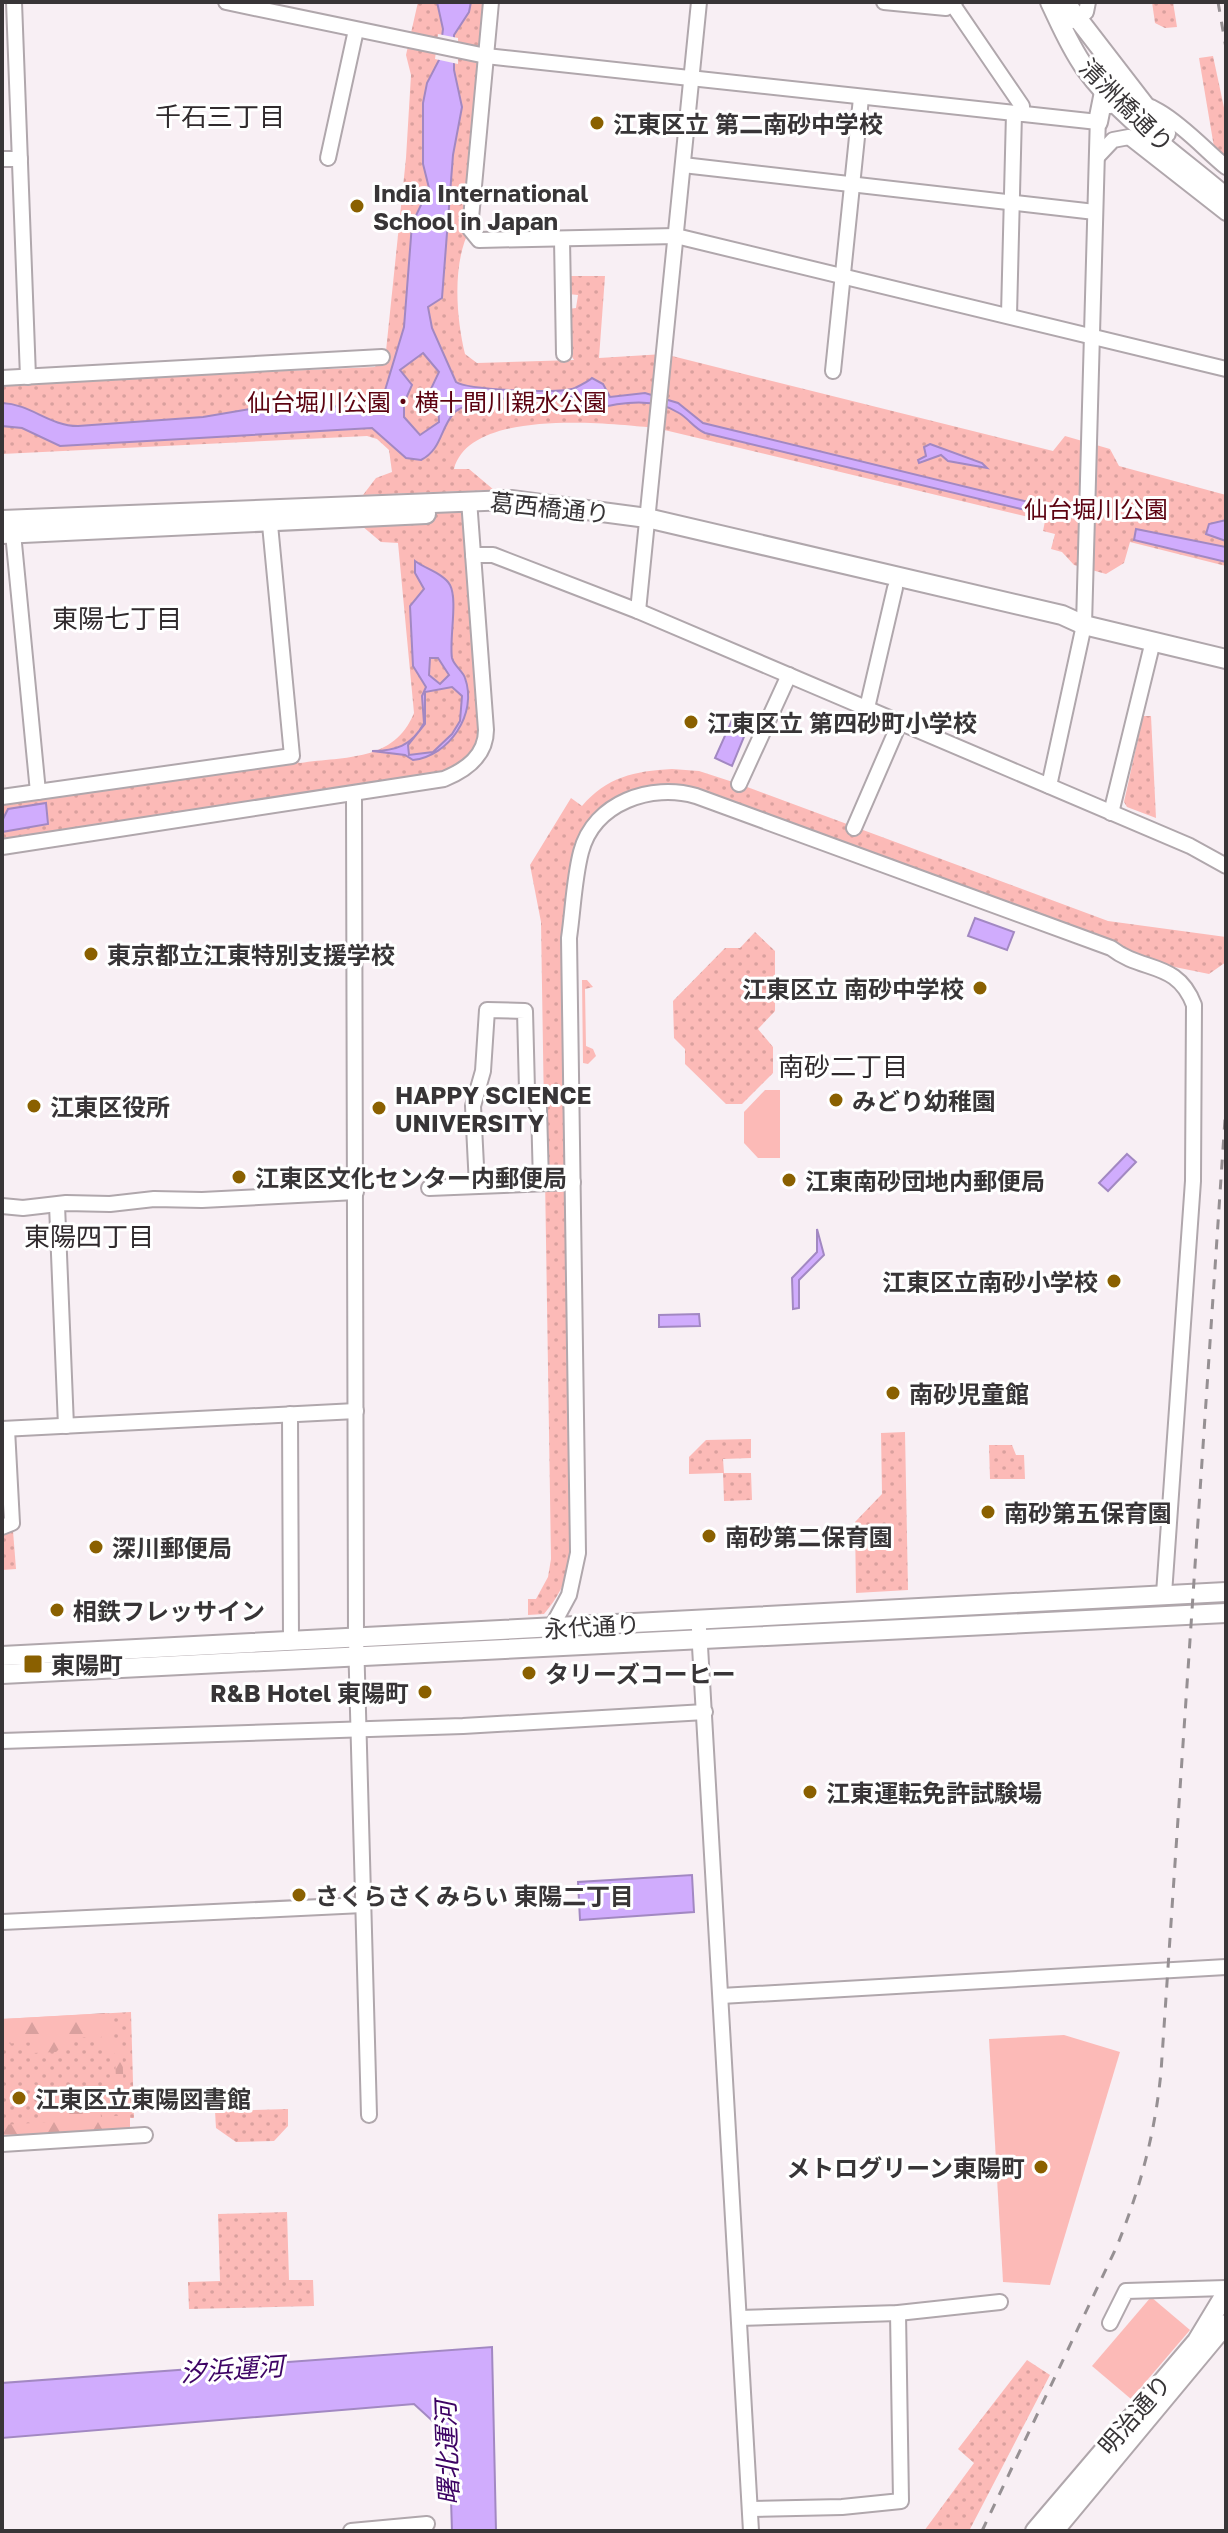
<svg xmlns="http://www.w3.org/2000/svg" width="1228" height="2533" viewBox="0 0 1228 2533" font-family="'Golos Text','Noto Sans JP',sans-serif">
  <defs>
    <pattern id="green-dots" width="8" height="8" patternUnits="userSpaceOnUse" patternTransform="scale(2)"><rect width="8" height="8" fill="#fcbab7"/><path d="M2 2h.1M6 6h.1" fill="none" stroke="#d9a09e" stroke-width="1.8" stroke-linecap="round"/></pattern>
    <pattern id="forest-firs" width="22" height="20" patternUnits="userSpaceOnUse" patternTransform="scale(2)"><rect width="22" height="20" fill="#fcbab7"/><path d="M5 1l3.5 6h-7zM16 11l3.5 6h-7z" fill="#d9a09e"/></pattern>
  </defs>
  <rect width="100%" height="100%" fill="#f8eff4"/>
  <g fill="url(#green-dots)">
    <path d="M 418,2 L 491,2 L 470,229 C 452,263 456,317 465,354 L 477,363 L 574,360 L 568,350 L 568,309 L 576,308 L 578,295 L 568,294 L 568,276 L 605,276 L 599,358 L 664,354 L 1053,451 L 1065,436 L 1110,449 L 1119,466 L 1226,495 L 1226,566 L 1130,542 L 1124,563 L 1106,574 L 1074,565 L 1062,552 L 1051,549 L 1055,534 L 1043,531 L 1045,521 L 656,428 C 607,423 470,408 454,469 L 469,469 L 494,490 L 363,495 L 376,478 L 392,472 L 389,450 L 377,439 L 367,436 L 2,454 L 2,383 L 375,367 L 386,351 L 406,158 L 411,75 L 406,55 Z"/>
    <polygon points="1152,2 1173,2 1177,27 1165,28 1155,23"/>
    <polygon points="1213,56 1226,117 1226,156 1214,147 1199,58"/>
    <path d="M 485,494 L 466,520 L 481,738 L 469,761 L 443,775 L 2,843 L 2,802 L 292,760 L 300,763 C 346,756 394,762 414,713 L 398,543 L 381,542 L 362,526 L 366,499 Z"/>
    <polygon points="1143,716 1151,716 1156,818 1127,807 1124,802"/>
    <path d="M 672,769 L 699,771 L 739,784 L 1108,921 L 1226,937 L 1226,962 L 1209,974 L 1160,964 L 680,788 L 611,809 L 570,872 L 562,936 L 570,1561 C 566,1583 558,1597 544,1614 L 528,1615 L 528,1599 L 536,1599 L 548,1577 L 551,1559 L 541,922 L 530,865 L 571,798 L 582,806 C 607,777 634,771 672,769 Z"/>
    <polygon points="755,932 775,951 775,1011 758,1029 773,1047 773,1073 742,1104 726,1104 685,1064 685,1049 674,1038 673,1001 725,948 740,948"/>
    <polygon points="582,980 587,980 593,987 585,989 586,1046 593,1049 596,1056 588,1064 583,1063"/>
    <polygon points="905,1432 908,1590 856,1593 855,1522 882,1494 881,1433"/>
    <polygon points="751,1439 751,1458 723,1459 724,1473 751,1473 752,1500 724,1501 723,1473 689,1474 689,1457 706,1440"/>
    <polygon points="989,1445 1012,1445 1016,1455 1024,1455 1025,1479 990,1479"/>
    <polygon points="13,1531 16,1569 2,1570 2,1532"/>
    <polygon points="131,2012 134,2118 130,2118 130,2134 2,2144 2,2019"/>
    <polygon points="288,2109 288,2126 274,2141 236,2142 216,2128 215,2111"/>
    <polygon points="287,2212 289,2280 313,2280 314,2306 189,2309 188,2282 220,2281 218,2214"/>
    <polygon points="1027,2360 1050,2375 969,2531 924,2531 974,2463 958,2449"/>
  </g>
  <g fill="url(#forest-firs)">
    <polygon points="107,2013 107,2022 113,2022 113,2032 105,2033 96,2043 90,2037 71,2038 56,2052 33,2053 33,2042 2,2044 2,2019"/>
    <polygon points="122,2038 124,2104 110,2105 109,2089 105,2085 116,2081 115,2053 108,2053 102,2046 109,2039"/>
    <polygon points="32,2080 35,2085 45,2084 67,2105 87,2105 99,2093 101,2117 129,2115 130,2130 2,2140 2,2125 48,2122 47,2103 37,2103"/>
  </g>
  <g fill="#fcbab7">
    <polygon points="765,1090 780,1090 780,1158 758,1158 744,1143 744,1112"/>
    <polygon points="1064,2035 1120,2052 1050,2285 1003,2282 989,2039"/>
    <polygon points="1151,2297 1190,2330 1131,2399 1092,2366"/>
  </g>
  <g fill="#d0acfd" stroke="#a288c2" stroke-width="2" fill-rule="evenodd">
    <path d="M 437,2 L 471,2 L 469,12 L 454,35 L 454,70 L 462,107 L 453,155 L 442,298 L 428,307 L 432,328 L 456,382 C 468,390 562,394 575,388 C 581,385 590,380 592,378 L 603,384 L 610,397 L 645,393 L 678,403 L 703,423 L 1041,505 L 1038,513 L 705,433 C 694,428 689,419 679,413 C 653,396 617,403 592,410 L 579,405 L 575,397 C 550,396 469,395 453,414 C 440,430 441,450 421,460 L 406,458 L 372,428 L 60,446 L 22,428 L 2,426 L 2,403 C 31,404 49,426 78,426 L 203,417 L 256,408 L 302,409 L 325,401 L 350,414 L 380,407 L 404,327 L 412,224 L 429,188 L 423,164 L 423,103 L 427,83 L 439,60 L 443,29 ZM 423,353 L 439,372 L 429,393 L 438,403 L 439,422 L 420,435 L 404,417 L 404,403 L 412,385 L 400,370 Z"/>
    <polygon points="930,444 982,463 987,468 948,461 941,455 919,463 918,460 926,456 924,447"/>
    <polygon points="1226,520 1226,541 1206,534 1209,524"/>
    <polygon points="1136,529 1226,547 1226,562 1134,540"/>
    <path d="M 415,561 C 426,569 444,574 450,585 C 458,600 449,640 452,658 C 454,666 463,671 465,678 C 478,714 449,756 413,760 L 405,755 L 372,751 C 395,751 412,746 424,723 L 422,696 L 426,687 L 413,666 L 410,606 L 424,589 L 415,573 ZM 430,658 L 438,658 L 449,675 L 440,684 L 429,675 ZM 452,687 L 462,696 L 460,721 L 452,734 L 433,752 L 409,755 L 408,745 L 425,724 L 425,692 Z"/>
    <polygon points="732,720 748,727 732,766 715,758"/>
    <polygon points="46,803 48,824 2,832 2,821 8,809"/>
    <polygon points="975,918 1014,932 1007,950 968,936"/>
    <polygon points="1127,1154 1136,1162 1108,1191 1099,1183"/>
    <polygon points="817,1229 824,1255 799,1280 799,1308 793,1309 792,1278 817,1252"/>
    <polygon points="699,1314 700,1326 659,1327 659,1315"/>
    <polygon points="692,1875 694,1912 580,1920 578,1882"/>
    <polygon points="492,2347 496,2531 452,2531 449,2436 414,2404 2,2438 2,2383"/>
  </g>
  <polygon fill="#f8eff4" points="438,34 458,38 458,64 435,59"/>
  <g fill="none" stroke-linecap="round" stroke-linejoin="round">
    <polyline stroke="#d2cace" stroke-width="18" stroke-dasharray="18 9" stroke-linecap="butt" points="1225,184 1226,185"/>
    <defs>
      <g id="minor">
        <polyline points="14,2 28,377"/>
        <polyline points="226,2 486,56 1098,122"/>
        <polyline points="491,2 470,229 479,240 676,236 1226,369"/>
        <polyline points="884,2 946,8 955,2"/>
        <polyline points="951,2 1022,106 1022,114"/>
        <polyline points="1072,21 1086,12 1088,2"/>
        <path d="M 1110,106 C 1150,85 1197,144 1226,167"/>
        <polyline points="1097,157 1113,140 1129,137 1226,213"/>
        <polyline points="328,158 356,30"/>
        <polyline points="2,159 20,159"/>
        <polyline points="683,165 1095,212"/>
        <polyline points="562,239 564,354"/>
        <polyline points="1009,315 1014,113"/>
        <polyline points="833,371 861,98"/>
        <polyline points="2,378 382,357"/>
        <polyline points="13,533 38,792"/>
        <polyline points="473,555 493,555 638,611 1190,846 1226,866"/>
        <polyline points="638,611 699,2"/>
        <polyline points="867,708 895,588"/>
        <polyline points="739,784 789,675"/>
        <polyline points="1049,786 1084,625 1098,115"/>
        <polyline points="354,794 356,1638 369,2115"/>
        <polyline points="2,797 292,756 269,514"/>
        <polyline points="1111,813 1153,641"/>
        <polyline points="854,828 900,722"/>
        <path d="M 2,847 L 444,779 C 466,770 486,756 486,730 L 469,500"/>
        <polyline points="477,1186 473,1106 483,1071 487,1010 525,1011 527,1090 539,1108 541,1183"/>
        <polyline points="429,1188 573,1182"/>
        <polyline points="57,1205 66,1426"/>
        <polyline points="2,1206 23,1208 66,1203 110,1204 154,1199 202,1200 356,1192"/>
        <polyline points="290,1414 291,1640"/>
        <polyline points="2,1429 356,1411"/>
        <polyline points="2,1527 12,1523 7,1429"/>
        <polyline points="699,1629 751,2531"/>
        <path d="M 549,1632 L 569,1595 L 578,1553 L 569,938 C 573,910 574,879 581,852 C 594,802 652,783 696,796 L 1111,948 C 1143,973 1177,960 1194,1005 L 1193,1181 L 1164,1594"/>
        <polyline points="2,1741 463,1726 705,1712"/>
        <polyline points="2,1922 363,1905"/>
        <polyline points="721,1996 1226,1967"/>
        <polyline points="2,2144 145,2135"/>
        <polyline points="739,2318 898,2313 1000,2302"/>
        <polyline points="1110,2323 1126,2291 1226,2288"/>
        <polyline points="750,2509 842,2507 901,2501 898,2313"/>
        <polyline points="351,2531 427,2524"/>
      </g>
      <g id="major">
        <path d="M 1050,2 C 1061,25 1070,47 1085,68 C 1120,117 1176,155 1222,194"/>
        <polyline points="1065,2 1166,133"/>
        <polyline points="1098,122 1106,82"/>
        <polyline points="2,520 511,500 647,518 1062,615 1084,625 1226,659"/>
        <polyline points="2,534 426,514"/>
        <polyline points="2,1656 1226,1592"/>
        <polyline points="2,1674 1226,1613"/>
        <polyline points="1035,2531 1197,2341 1226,2293"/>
        <polyline points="1054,2531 1226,2324"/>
      </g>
    </defs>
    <use href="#minor" stroke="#b0a7ac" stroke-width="18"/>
    <use href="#major" stroke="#b0a7ac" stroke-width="22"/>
    <use href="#minor" stroke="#fff" stroke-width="14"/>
    <use href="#major" stroke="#fff" stroke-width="18"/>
    <g stroke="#969093" stroke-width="3" stroke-dasharray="10 10" stroke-linecap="butt">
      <polyline points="1218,2 1226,48"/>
      <path d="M 982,2531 L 1117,2246 C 1140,2189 1155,2134 1161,2072 L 1226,1104"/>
    </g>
  </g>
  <g fill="#8a6000" stroke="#fff" stroke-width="3">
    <circle cx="597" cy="123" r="8"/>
    <circle cx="357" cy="206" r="8"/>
    <circle cx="691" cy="722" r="8"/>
    <circle cx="91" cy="954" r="8"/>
    <circle cx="980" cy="988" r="8"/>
    <circle cx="836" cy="1100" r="8"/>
    <circle cx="34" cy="1106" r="8"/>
    <circle cx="379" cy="1108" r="8"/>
    <circle cx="239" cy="1177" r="8"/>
    <circle cx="789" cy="1180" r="8"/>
    <circle cx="1114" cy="1281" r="8"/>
    <circle cx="893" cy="1393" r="8"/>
    <circle cx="988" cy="1512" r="8"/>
    <circle cx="709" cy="1536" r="8"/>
    <circle cx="96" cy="1547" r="8"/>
    <circle cx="57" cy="1610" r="8"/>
    <rect x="23" y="1654" width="20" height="20" rx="4"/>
    <circle cx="529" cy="1673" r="8"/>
    <circle cx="425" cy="1692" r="8"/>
    <circle cx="810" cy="1792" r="8"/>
    <circle cx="299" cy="1895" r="8"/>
    <circle cx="19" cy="2098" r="8"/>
    <circle cx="1041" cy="2167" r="8"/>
  </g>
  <g text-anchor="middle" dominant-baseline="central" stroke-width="6" stroke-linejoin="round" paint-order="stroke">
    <g font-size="24" fill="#383537" stroke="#fff">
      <text transform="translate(1127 105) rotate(45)">清洲橋通り</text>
      <text transform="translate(550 507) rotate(6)">葛西橋通り</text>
      <text transform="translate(592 1626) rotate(-3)">永代通り</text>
      <text transform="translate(1134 2414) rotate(-49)">明治通り</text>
    </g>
    <g font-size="24" font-weight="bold" fill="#383537" stroke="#fff" text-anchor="start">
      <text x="613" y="123">江東区立 第二南砂中学校</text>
      <text x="373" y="192">India International<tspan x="373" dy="28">School in Japan</tspan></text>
      <text x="707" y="722">江東区立 第四砂町小学校</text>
      <text x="107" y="954">東京都立江東特別支援学校</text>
      <text x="964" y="988" text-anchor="end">江東区立 南砂中学校</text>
      <text x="395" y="1094">HAPPY SCIENCE<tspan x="395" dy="28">UNIVERSITY</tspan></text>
      <text x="852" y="1100">みどり幼稚園</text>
      <text x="50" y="1106">江東区役所</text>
      <text x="255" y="1177">江東区文化センター内郵便局</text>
      <text x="805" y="1180">江東南砂団地内郵便局</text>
      <text x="1098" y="1281" text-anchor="end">江東区立南砂小学校</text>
      <text x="909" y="1393">南砂児童館</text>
      <text x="1004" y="1512">南砂第五保育園</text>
      <text x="725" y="1536">南砂第二保育園</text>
      <text x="112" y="1547">深川郵便局</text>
      <text x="73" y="1610">相鉄フレッサイン</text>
      <text x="51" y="1664">東陽町</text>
      <text x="545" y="1673">タリーズコーヒー</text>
      <text x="409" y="1692" text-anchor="end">R&amp;B Hotel 東陽町</text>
      <text x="826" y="1792">江東運転免許試験場</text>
      <text x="315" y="1895">さくらさくみらい 東陽二丁目</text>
      <text x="35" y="2098">江東区立東陽図書館</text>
      <text x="1025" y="2167" text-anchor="end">メトログリーン東陽町</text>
    </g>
    <g font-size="24" fill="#5c0311" stroke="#fff">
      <text x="427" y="401">仙台堀川公園・横十間川親水公園</text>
      <text x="1096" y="508">仙台堀川公園</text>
    </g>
    <g font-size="26" fill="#302a2d" stroke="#fff">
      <text x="220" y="116">千石三丁目</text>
      <text x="117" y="618">東陽七丁目</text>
      <text x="843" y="1066">南砂二丁目</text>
      <text x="89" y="1236">東陽四丁目</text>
    </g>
    <g font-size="26" font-style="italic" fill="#3d0364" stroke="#fff">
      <text transform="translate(232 2369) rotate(-4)">汐浜運河</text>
      <text transform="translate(447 2453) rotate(-92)">曙北運河</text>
    </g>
  </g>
  <rect width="1228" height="2533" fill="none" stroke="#383537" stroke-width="8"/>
</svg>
